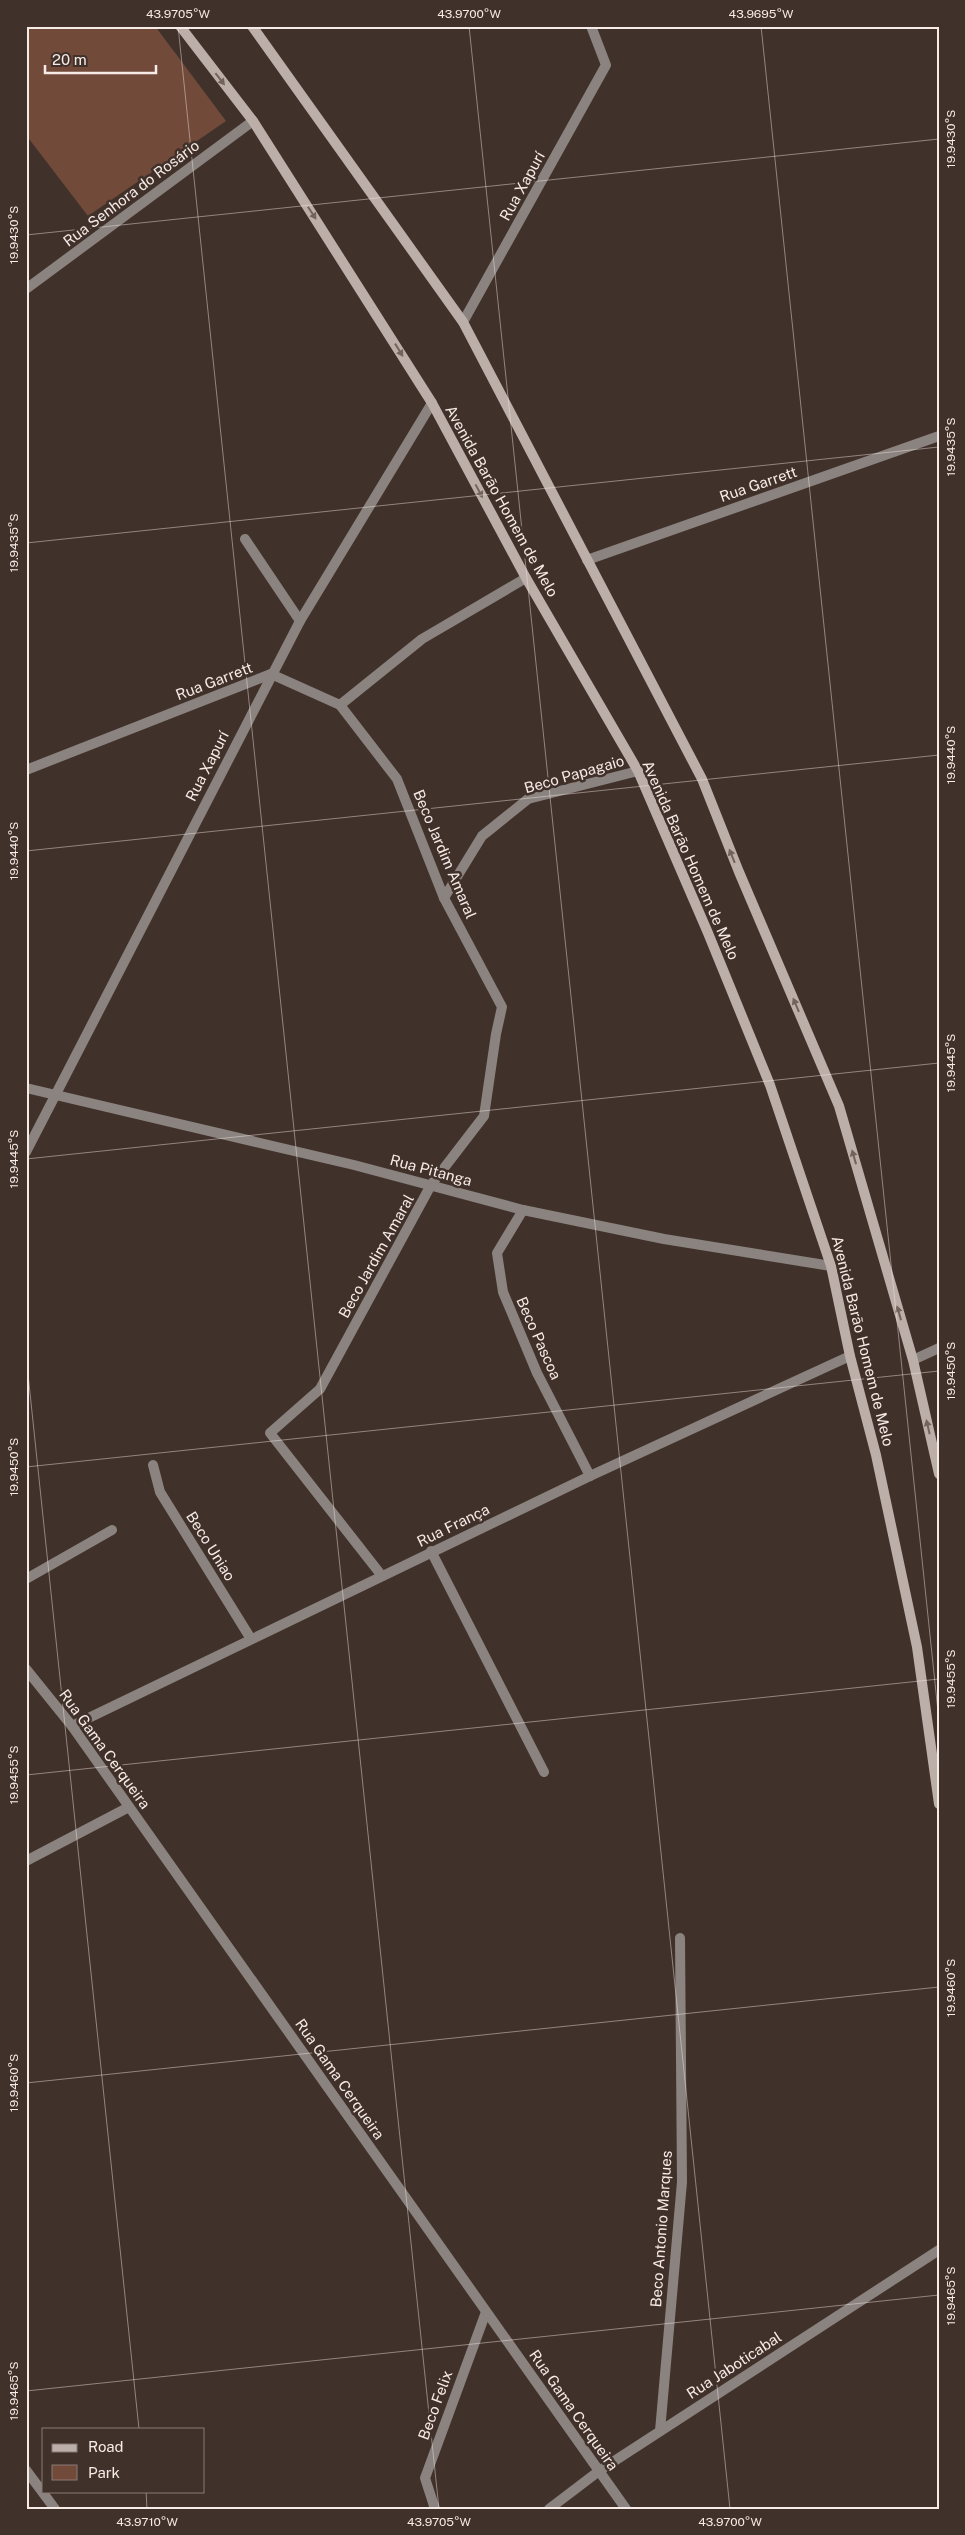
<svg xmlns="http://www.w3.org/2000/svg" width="965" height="2535" viewBox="0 0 965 2535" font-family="'Public Sans',sans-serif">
  <rect width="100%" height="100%" fill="#41312b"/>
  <polygon fill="#714a3a" points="26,26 155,26 226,121 88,216 26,135"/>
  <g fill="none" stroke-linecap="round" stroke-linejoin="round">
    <g stroke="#8b837f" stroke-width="10">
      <polyline points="245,539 300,621"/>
      <polyline points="271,674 340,705 397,779 444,898 502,1007 496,1034 484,1116 431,1185 320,1389 270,1433 382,1576"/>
      <polyline points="340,705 422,639 526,578"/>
      <polyline points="444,898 482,836 528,799 638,771"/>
      <polyline points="523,1210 497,1253 503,1292 537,1373 590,1476"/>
      <polyline points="153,1465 160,1492 251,1639"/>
      <polyline points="431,1551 544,1772"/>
      <polyline points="26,1579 112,1530"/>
      <polyline points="26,1861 129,1807"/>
      <polyline points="660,2431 682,2182 680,1938"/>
      <polyline points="435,2509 425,2478 486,2312"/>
    </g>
    <g stroke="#8b837f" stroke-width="10">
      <polyline points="26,289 253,121"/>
      <polyline points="463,322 606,65 591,26"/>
      <polyline points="587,560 939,436"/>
      <polyline points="26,770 271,674"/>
      <polyline points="26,1088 354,1165 523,1210 664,1239 831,1266"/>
      <polyline points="26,1152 300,621 432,403"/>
      <polyline points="913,1360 939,1348"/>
      <polyline points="26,1669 72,1726 626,2509"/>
      <polyline points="72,1726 590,1476 850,1356"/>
      <polyline points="26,2470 55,2509"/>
      <polyline points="549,2509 599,2471 939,2250"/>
    </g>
    <g stroke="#bcaea9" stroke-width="10">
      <polyline points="180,26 253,121 432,403 526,578 638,771 708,933 770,1085 831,1266 850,1356 876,1455 917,1647 939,1804"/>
      <polyline points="252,26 463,322 702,779 739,872 839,1106 913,1360 939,1474"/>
    </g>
  </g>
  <defs><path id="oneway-solid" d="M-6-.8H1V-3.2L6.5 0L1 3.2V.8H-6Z" transform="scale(1.25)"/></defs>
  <g fill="#72635d">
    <use href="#oneway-solid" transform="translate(220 79) rotate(52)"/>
    <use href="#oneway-solid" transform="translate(312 213) rotate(57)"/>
    <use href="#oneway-solid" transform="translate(399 350) rotate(58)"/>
    <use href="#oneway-solid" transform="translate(479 491) rotate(62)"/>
    <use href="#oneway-solid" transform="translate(732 856) rotate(-112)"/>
    <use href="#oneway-solid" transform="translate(796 1005) rotate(-113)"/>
    <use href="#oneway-solid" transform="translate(854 1157) rotate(-106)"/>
    <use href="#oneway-solid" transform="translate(899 1313) rotate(-106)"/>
    <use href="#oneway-solid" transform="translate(928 1427) rotate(-103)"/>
  </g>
  <path fill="none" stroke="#f6ebe7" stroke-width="1" stroke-opacity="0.45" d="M 178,26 L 439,2509M 469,26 L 730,2509M 761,26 L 939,1721M 26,235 L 939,139M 26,543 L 939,447M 26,851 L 939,755M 26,1159 L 939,1063M 26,1355 L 139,2429M 26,1467 L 939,1371M 26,1775 L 939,1679M 26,2083 L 939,1987M 26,2391 L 939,2295M 146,2491 L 147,2509"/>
  <g text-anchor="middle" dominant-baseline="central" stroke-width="5" stroke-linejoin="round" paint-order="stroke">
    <g font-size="15" fill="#f6ebe7" stroke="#41312b">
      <text transform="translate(522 186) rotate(-61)">Rua Xapurí</text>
      <text transform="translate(131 193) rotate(-37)">Rua Senhora do Rosário</text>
      <text transform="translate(758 484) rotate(-19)">Rua Garrett</text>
      <text transform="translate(502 501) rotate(61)">Avenida Barão Homem de Melo</text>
      <text transform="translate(214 681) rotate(-21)">Rua Garrett</text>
      <text transform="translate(207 766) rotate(-63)">Rua Xapurí</text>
      <text transform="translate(574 774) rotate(-16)">Beco Papagaio</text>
      <text transform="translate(445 854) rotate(67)">Beco Jardim Amaral</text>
      <text transform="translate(691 860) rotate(66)">Avenida Barão Homem de Melo</text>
      <text transform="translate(431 1170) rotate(15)">Rua Pitanga</text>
      <text transform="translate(376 1256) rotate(-61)">Beco Jardim Amaral</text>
      <text transform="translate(539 1338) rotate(66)">Beco Pascoa</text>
      <text transform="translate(863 1341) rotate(76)">Avenida Barão Homem de Melo</text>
      <text transform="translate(453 1525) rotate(-26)">Rua França</text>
      <text transform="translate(211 1546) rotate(58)">Beco Uniao</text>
      <text transform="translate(105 1749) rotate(54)">Rua Gama Cerqueira</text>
      <text transform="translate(340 2079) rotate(55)">Rua Gama Cerqueira</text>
      <text transform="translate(661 2229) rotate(-86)">Beco Antonio Marques</text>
      <text transform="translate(734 2365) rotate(-33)">Rua Jaboticabal</text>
      <text transform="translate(435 2405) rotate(-70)">Beco Felix</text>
      <text transform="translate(574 2410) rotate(55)">Rua Gama Cerqueira</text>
    </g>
  </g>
  <rect width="965" height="2535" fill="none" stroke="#41312b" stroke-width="55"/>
  <rect x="42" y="2428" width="162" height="65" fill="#41312b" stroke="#897b76"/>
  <rect x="52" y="2444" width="25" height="8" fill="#bcaea9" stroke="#897b76"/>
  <text x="88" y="2452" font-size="15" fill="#f6ebe7">Road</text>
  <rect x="52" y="2465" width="25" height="15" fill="#714a3a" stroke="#897b76"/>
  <text x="88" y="2478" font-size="15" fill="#f6ebe7">Park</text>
  <path d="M45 65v8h111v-8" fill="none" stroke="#f6ebe7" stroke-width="2.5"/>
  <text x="52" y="65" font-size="15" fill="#f6ebe7" stroke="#41312b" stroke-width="4" paint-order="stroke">20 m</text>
  <rect x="28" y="28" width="910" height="2480" fill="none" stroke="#f6ebe7" stroke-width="2"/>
  <g font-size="12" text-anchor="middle" fill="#f6ebe7">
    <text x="178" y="18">43.9705°W</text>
    <text x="469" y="18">43.9700°W</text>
    <text x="761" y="18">43.9695°W</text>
    <text transform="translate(951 139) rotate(-90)" y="4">19.9430°S</text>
    <text transform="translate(14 235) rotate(-90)" y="4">19.9430°S</text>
    <text transform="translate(951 447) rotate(-90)" y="4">19.9435°S</text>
    <text transform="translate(14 543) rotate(-90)" y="4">19.9435°S</text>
    <text transform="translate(951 755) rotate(-90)" y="4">19.9440°S</text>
    <text transform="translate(14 851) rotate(-90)" y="4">19.9440°S</text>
    <text transform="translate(951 1063) rotate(-90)" y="4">19.9445°S</text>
    <text transform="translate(14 1159) rotate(-90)" y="4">19.9445°S</text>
    <text transform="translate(951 1371) rotate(-90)" y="4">19.9450°S</text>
    <text transform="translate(14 1467) rotate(-90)" y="4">19.9450°S</text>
    <text transform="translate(951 1679) rotate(-90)" y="4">19.9455°S</text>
    <text transform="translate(14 1775) rotate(-90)" y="4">19.9455°S</text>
    <text transform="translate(951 1988) rotate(-90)" y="4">19.9460°S</text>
    <text transform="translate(14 2083) rotate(-90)" y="4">19.9460°S</text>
    <text transform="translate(951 2296) rotate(-90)" y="4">19.9465°S</text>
    <text transform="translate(14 2391) rotate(-90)" y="4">19.9465°S</text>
    <text x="147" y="2526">43.9710°W</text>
    <text x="439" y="2526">43.9705°W</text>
    <text x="730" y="2526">43.9700°W</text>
  </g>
</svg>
